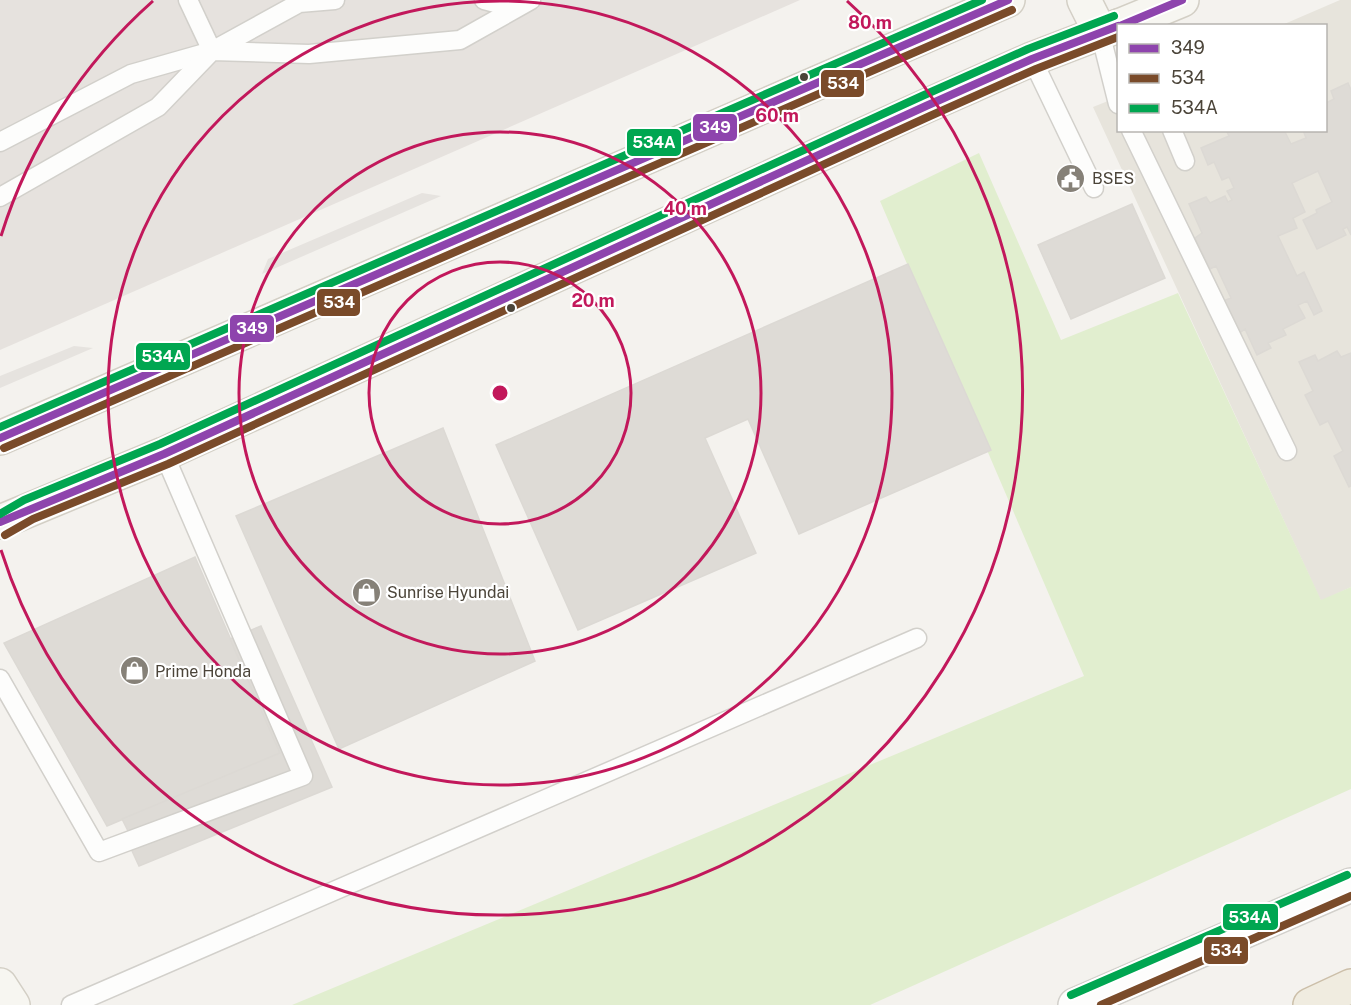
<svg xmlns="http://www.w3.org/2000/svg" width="1351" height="1005" viewBox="0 0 1351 1005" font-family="'Public Sans',sans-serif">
  <rect width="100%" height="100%" fill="#f4f2ee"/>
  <polygon fill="#e7e4dc" points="1340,0 1351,0 1351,587 1321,601 1093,107 1118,97 1118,130 1326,130 1326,26 1282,25"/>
  <polygon fill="#e6e2de" points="0,0 800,0 0,350"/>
  <polygon fill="#e1eecf" points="979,153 1061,340 1178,293 1321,600 1351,587 1351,789 870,1005 292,1005 1084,676 880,201"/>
  <g fill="#e6e3df">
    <polygon points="422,193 441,196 262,274 268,259"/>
    <polygon points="74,346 93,348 0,388 0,376"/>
  </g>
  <g fill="#dedbd6" stroke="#dcd9d4" stroke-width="1.5">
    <polygon points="1348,83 1351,90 1351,235 1347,227 1343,229 1346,235 1317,249 1303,220 1317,213 1316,210 1332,202 1318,171 1292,183 1305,212 1293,218 1297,228 1278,236 1297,276 1304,272 1322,311 1314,315 1307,301 1298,305 1305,318 1283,329 1286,335 1268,343 1271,348 1257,355 1245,329 1238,334 1223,301 1231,298 1216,266 1210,269 1195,238 1202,233 1189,204 1206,197 1210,203 1225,196 1228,202 1232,200 1227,191 1234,188 1229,177 1222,180 1214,162 1208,165 1201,148 1229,136 1226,130 1284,130 1291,144 1306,138 1303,130 1326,130 1326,103 1334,99 1331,91"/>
    <polygon points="1132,204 1165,278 1071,319 1038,245"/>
    <polygon points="908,264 991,450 799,534 748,419 705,438 756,553 578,630 496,445"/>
    <polygon points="1337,351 1341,357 1351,353 1351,486 1349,487 1334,456 1343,451 1328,421 1320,425 1305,395 1313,391 1299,362 1315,355 1318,361"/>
    <polygon points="443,428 535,661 339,749 236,516"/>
    <polygon points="195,557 280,753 107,826 4,643"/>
    <polygon points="261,626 332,787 139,866 127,840 131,837 122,819 280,753 230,639"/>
  </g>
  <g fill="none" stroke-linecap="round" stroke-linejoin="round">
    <defs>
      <g id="service">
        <polyline points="188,0 212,51"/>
        <polyline points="484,0 514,8"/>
        <polyline points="1100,32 1118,104"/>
        <polyline points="1032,59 1094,188"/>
        <polyline points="1131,130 1287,451"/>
        <polyline points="1172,130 1185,161"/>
        <polyline points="0,142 131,74 212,51 299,3 335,0"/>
        <polyline points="0,197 158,107 212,51 309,54 460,40 531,0"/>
        <polyline points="0,679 99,852 303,776 164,454"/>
        <polyline points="71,1005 917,638"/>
      </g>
      <polyline id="tertiary" points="1075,1005 1351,885"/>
      <g id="secondary">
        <polyline points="1084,0 1100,32"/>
        <polyline points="1119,26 1182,0"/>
        <polyline points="0,438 1008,0"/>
        <polyline points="0,522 164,454 926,106 1032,59 1118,26"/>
        <polyline points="0,985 13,1005"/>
      </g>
      <polyline id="trunk" points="1310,1005 1351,986"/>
    </defs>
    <use href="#service" stroke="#d2d0cb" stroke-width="21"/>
    <use href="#tertiary" stroke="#d2d0cb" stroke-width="36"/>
    <use href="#secondary" stroke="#d3cfc5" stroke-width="36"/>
    <use href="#trunk" stroke="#ccbfa9" stroke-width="36"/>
    <use href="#service" stroke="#fdfdfc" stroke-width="18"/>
    <use href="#tertiary" stroke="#fdfdfc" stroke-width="33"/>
    <use href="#secondary" stroke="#f7f6f1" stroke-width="33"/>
    <use href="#trunk" stroke="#f0ece0" stroke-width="33"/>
    <defs>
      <g id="bus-1">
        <polyline points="1120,26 1182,0"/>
        <polyline points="0,438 1008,0"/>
        <polyline points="0,522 164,454 926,106 1032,59 1118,26"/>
      </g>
      <g id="bus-2">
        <polyline points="4,448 1012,10"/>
        <polyline points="5,535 33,519 168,464 930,116 1036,69 1118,37"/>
        <polyline points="1101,1005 1351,896"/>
      </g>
      <g id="bus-3">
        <polyline points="0,427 982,0"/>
        <polyline points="0,514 24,500 160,444 922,96 1028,49 1114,16"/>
        <polyline points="1071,995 1347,875"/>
      </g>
    </defs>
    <use href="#bus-1" stroke="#fff" stroke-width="12"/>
    <use href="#bus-2" stroke="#fff" stroke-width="12"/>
    <use href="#bus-3" stroke="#fff" stroke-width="12"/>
    <use href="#bus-1" stroke="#8e44ad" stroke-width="8"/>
    <use href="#bus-2" stroke="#7a4b2a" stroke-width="8"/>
    <use href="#bus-3" stroke="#00a651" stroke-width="8"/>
  </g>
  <g fill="none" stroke="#c2185b" stroke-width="3">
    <circle cx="500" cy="393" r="131"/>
    <circle cx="500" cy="393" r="261"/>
    <circle cx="500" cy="393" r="392"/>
    <path d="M1 236A523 523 0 0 1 153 1M847 1A523 523 0 1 1 1 550"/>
  </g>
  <defs>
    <symbol id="civic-disc" viewBox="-11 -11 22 22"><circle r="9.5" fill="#868178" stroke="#fff"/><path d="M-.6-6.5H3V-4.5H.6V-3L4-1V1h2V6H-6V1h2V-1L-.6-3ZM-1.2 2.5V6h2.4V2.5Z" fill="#fff"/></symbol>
    <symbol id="shop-disc" viewBox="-11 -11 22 22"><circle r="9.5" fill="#868178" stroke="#fff"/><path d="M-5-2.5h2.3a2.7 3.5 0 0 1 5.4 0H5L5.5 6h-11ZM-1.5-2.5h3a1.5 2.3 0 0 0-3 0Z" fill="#fff"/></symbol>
  </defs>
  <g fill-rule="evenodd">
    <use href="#civic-disc" x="1054" y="162" width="33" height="33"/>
    <use href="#shop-disc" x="350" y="576" width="33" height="33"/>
    <use href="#shop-disc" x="118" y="654" width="33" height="33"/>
  </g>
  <g fill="#4b4439" stroke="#fff" stroke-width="2">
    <circle cx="804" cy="77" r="5"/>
    <circle cx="511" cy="308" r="5"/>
  </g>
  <g text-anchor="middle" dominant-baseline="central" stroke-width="4.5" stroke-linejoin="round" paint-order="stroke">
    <g font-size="16" fill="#4b4439" stroke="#fff" text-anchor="start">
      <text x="1092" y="178">BSES</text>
      <text x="387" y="592">Sunrise Hyundai</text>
      <text x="155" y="671">Prime Honda</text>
    </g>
  </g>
  <circle cx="500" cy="393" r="9" fill="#c2185b" stroke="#fff" stroke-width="3"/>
  <g font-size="18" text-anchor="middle" font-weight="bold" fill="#c2185b" stroke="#fff" stroke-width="4.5" stroke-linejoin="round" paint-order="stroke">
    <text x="870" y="29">80 m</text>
    <text x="777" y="122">60 m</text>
    <text x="685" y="215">40 m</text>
    <text x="593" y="307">20 m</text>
  </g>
  <g stroke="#fff" stroke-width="2">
    <rect x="820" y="69" width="45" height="29" rx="6" fill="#7a4b2a"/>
    <rect x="692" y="113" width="46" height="29" rx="6" fill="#8e44ad"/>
    <rect x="626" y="128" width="56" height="29" rx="6" fill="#00a651"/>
    <rect x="316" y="288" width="45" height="29" rx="6" fill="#7a4b2a"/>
    <rect x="229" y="314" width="46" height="29" rx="6" fill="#8e44ad"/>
    <rect x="135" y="342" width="56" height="29" rx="6" fill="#00a651"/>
    <rect x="1222" y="903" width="57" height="28" rx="6" fill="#00a651"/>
    <rect x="1203" y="936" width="46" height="29" rx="6" fill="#7a4b2a"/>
  </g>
  <g font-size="16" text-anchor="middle" font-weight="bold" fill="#fff">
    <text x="843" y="89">534</text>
    <text x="715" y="133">349</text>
    <text x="654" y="148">534A</text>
    <text x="339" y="308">534</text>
    <text x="252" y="334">349</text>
    <text x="163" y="362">534A</text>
    <text x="1250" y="923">534A</text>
    <text x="1226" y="956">534</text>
  </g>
  <rect x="1117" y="24" width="210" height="108" fill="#ffffff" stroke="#b7b4b0" stroke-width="1.5"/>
  <rect x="1129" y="44" width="30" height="9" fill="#8e44ad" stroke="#b7b4b0" stroke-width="1.5"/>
  <text x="1171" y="54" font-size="18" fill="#4b4439">349</text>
  <rect x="1129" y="74" width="30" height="9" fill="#7a4b2a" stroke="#b7b4b0" stroke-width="1.5"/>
  <text x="1171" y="84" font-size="18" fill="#4b4439">534</text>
  <rect x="1129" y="104" width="30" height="9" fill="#00a651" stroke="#b7b4b0" stroke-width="1.5"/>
  <text x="1171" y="114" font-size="18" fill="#4b4439">534A</text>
</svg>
